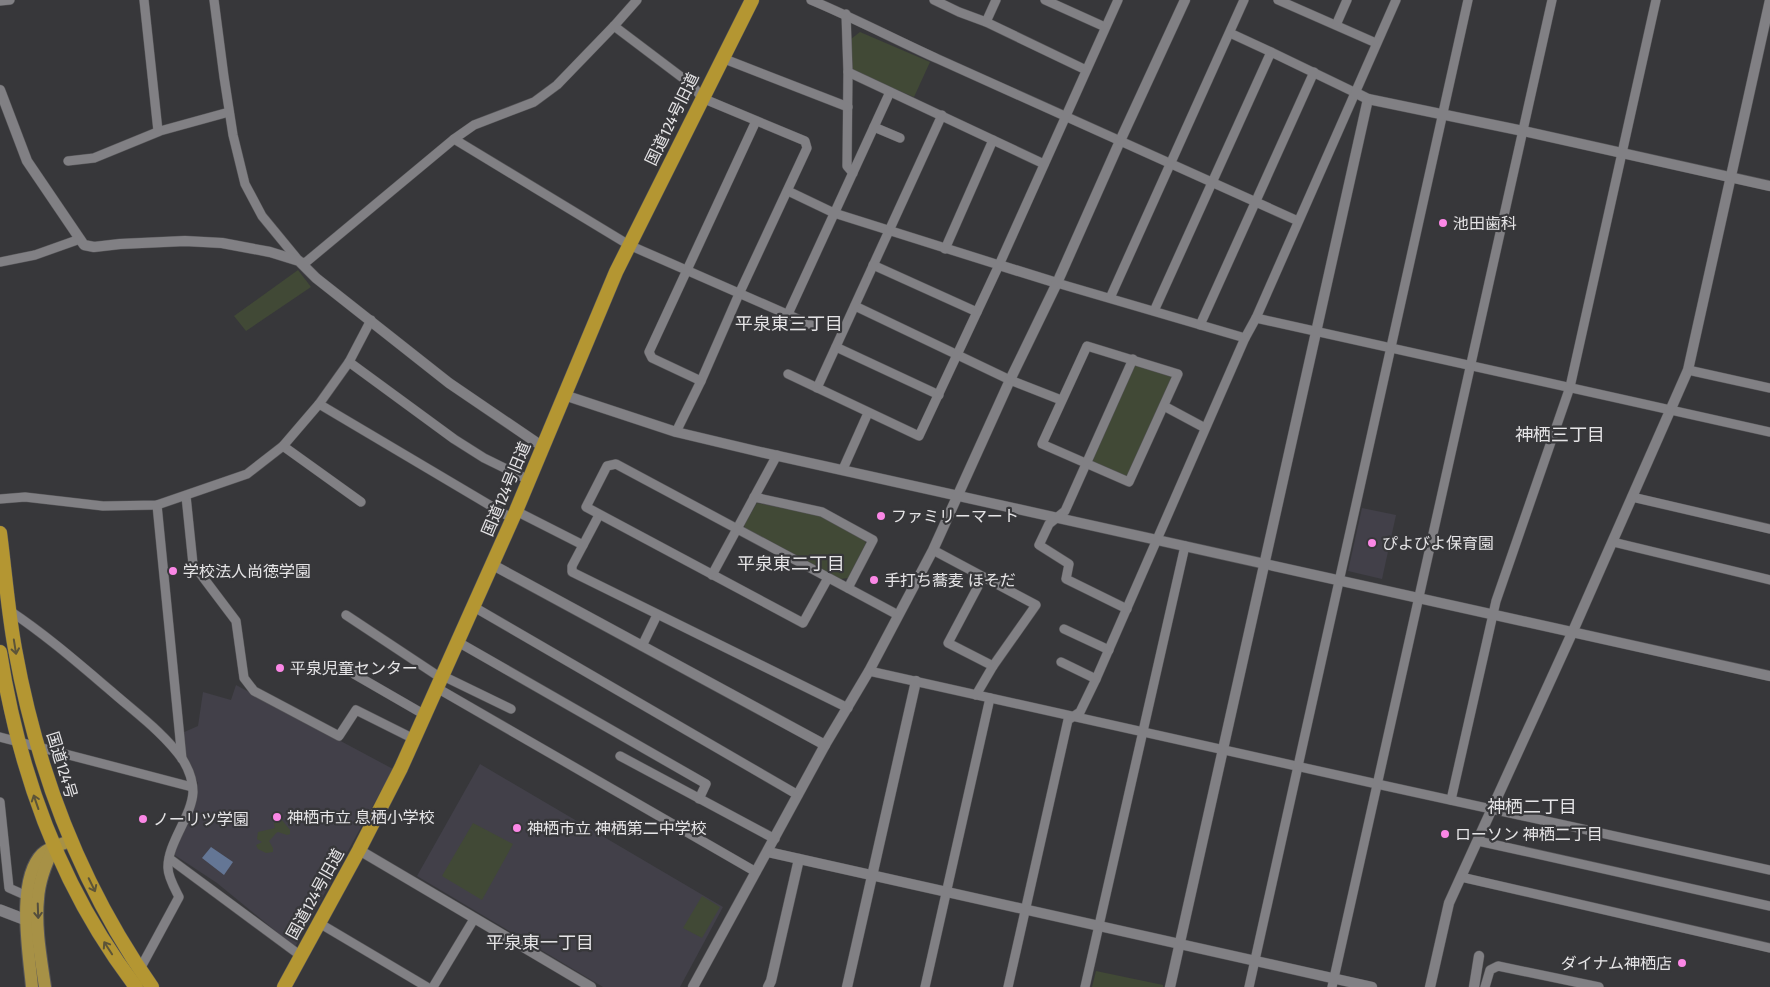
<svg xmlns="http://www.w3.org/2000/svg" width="1770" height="987" viewBox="0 0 1770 987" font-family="'Fira Sans Condensed','Noto Sans JP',sans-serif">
  <rect width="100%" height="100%" fill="#37373a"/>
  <g fill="#424049">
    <polygon points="1362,508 1396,515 1382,579 1348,571"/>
    <polygon points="236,685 393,769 295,947 217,883 173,854 193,802 198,783 184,758 182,733 198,726 203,692 231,700"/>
    <polygon points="480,764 723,907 680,987 603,987 417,876"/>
  </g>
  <g fill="#414936">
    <polygon points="860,32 930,62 914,97 854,72 852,68 851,39"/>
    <polygon points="298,270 311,287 246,331 234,316"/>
    <polygon points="1135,364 1173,376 1128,478 1092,461"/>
    <polygon points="757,503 823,516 864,540 866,543 848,578 840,579 745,528 744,525"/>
    <path d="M 275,819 L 281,819 L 290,830 L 290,834 L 287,835 L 278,832 C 274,834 273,838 269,841 L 273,848 L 273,852 L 266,853 L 258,849 L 256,845 L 262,842 L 257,839 L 258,832 L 275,828 L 274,824 Z"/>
    <polygon points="473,823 513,844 482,900 442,876"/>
    <polygon points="702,896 720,907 702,938 683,928"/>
    <polygon points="1096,971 1163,985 1163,987 1092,987"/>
  </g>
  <polygon fill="#647695" points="211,847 233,862 224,875 202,858"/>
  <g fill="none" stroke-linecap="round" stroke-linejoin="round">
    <defs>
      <g id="minor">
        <polyline points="144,0 158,131"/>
        <polyline points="214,0 224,77 233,135 245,184 262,216 299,261 305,263 454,139 474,125 534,102 557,85 614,26 637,0"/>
        <path d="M 811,0 C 854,18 896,40 938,59 C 1058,113 1178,167 1298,221"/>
        <polyline points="934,0 959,12 986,22 1086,70"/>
        <polyline points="1045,0 1105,27"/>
        <polyline points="1278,0 1376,43"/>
        <polyline points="0,1 10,0"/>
        <polyline points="846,14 848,72 847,166 853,173"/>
        <polyline points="986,22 996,0"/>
        <polyline points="1336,25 1347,0"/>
        <polyline points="614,26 692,85 702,98 805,141 807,148 739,294 701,381 676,432"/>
        <polyline points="1230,33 1271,52"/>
        <polyline points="722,58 848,107"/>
        <polyline points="848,72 1044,164"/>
        <polyline points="874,127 900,138"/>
        <polyline points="454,139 629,245 814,326"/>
        <polyline points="68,161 94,158 160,131 229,112"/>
        <polyline points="788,191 834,213 999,265"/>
        <polyline points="945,249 993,140"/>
        <polyline points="0,262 35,255 80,239"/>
        <polyline points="873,265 977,312"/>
        <polyline points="1057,283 1245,338"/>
        <polyline points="1110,298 1244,0"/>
        <polyline points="855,306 1010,380 1061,400"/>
        <polyline points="1154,311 1271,52 1356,93"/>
        <polyline points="788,314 890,92"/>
        <polyline points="1256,318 1770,432"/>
        <polyline points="1200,325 1314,72"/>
        <polygon points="1087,346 1178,374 1129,482 1042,444"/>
        <polyline points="836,347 939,395"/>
        <polyline points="349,362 454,439 484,458 529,480"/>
        <polyline points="1688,370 1770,388"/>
        <polyline points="788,374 919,436 999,265 1118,0"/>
        <polyline points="701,381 652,358 649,352 756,121"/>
        <polyline points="817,388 942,115"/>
        <polyline points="319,404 513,519"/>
        <polyline points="1164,406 1205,428"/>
        <polyline points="283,446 361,502"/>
        <polyline points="843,469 868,413"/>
        <polyline points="186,496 193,564 236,621 244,678 254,691 339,736 356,710 414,739"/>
        <polyline points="754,497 822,512 873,540 848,588"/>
        <polyline points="1632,497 1770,529"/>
        <polyline points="0,499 25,497 103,506 157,505 247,474 283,446 319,404 349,362 371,320"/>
        <polyline points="157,505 182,759"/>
        <polyline points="516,511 583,545"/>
        <polyline points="599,515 572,566 572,572 848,708"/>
        <polyline points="1613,542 1770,580"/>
        <polyline points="933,550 1036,605 993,666 976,695"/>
        <polyline points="712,575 777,455"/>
        <polyline points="983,577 948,643 993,666"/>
        <polyline points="828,578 803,623 586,507 607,466 616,464 898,615"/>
        <polyline points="474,607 798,795"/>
        <polyline points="1127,609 1066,579 1069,564 1039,545 1049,524 1065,511 1133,359"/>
        <path d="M 10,611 C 46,635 78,663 111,691 C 136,713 164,733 183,760 C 189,770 193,781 193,792 C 192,816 167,844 168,868 C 168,877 175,889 179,897 L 140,969"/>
        <polyline points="346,615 438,676 443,676 511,709"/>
        <polyline points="1064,629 1109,650"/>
        <polyline points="458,642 706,784 699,799"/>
        <polyline points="642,646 657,615"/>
        <polyline points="1061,662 1096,679"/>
        <polyline points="869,671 1377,784 1770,870"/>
        <polyline points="354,674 425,715"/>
        <polyline points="437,688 756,872"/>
        <polyline points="0,737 192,787"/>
        <polyline points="620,756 775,839"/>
        <polyline points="1451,800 1496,601 1570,387 1656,0"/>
        <polyline points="0,802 9,888 27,896"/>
        <polyline points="1478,841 1770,906"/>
        <polyline points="170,859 301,956"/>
        <polyline points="1461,877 1770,948"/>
        <polyline points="319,923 427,987"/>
        <polyline points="433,987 474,919"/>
        <polyline points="925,987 990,698"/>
        <polyline points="1008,987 1068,720 1080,712 1096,679 1245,338 1256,318 1396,0"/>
        <polyline points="1085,987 1185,546"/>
        <polyline points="1249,987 1468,0"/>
        <polyline points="1332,987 1552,0"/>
        <polyline points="1485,987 1490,970 1498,966 1599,987"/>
      </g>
      <g id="tertiary">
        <polyline points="0,90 27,161 84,245 94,247 120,244 185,241 222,243 270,252 299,261 316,278 449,383 543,447"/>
        <polyline points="1356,93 1368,99 1523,131 1770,186"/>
        <polyline points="999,265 1057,283"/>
        <polyline points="564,395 676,432 756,451 1770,676"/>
        <polyline points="493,565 825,745"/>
        <polyline points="359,850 591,987"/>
        <polyline points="768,852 1372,987"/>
        <polyline points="693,987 825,745 869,671 933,550 1010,380 1057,283 1120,141 1185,0"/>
        <polyline points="768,987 771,981 799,859"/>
        <polyline points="847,987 916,681"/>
        <polyline points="1170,987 1368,99"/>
        <polyline points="1430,987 1449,903 1573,631 1688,370 1770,0"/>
        <polyline points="1474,987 1479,956"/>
      </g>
      <polyline id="secondary" points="0,910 26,920"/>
      <g id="primary">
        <path d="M 32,987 C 29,954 16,880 42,854 C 49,847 62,844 71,841"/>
        <path d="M 45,987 C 41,959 35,927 38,899 C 39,881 46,863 54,847"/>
      </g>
      <g id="trunk">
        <path d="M 0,533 C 5,571 8,611 15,649 C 37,771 81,886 152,987"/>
        <path d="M 0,652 C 19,773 61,889 136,987"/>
        <polyline points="284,987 359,850 401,768 516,511 616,272 752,0"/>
      </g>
    </defs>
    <use href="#minor" stroke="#565558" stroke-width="10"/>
    <use href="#tertiary" stroke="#565558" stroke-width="11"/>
    <use href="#secondary" stroke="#565558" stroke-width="12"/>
    <use href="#primary" stroke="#565558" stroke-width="14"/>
    <use href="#trunk" stroke="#565558" stroke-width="15"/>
    <use href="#minor" stroke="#818084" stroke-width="9"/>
    <use href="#tertiary" stroke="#818084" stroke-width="10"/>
    <use href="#secondary" stroke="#818084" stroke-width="11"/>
    <use href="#primary" stroke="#a79146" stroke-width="12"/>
    <use href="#trunk" stroke="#b49632" stroke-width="14"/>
  </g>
  <defs><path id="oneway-shaft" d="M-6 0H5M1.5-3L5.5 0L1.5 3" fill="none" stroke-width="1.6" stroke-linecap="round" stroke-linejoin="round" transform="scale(1.25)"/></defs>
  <g stroke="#5c5438">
    <use href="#oneway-shaft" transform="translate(15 647) rotate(81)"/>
    <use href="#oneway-shaft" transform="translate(36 802) rotate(-109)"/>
    <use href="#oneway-shaft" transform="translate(92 885) rotate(64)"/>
    <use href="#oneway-shaft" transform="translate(108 948) rotate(-123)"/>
  </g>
  <use stroke="#534e3d" href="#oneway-shaft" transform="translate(38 911) rotate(88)"/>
  <g fill="#fb87e6" stroke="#37373a" stroke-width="2">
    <circle cx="1443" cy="223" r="5"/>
    <circle cx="881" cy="516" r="5"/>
    <circle cx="1372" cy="543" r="5"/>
    <circle cx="173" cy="571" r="5"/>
    <circle cx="874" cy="580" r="5"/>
    <circle cx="280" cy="668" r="5"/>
    <circle cx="277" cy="817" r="5"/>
    <circle cx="143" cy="819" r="5"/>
    <circle cx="517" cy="828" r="5"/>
    <circle cx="1445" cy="834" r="5"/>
    <circle cx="1682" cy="963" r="5"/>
  </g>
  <g text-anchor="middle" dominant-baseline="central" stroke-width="4.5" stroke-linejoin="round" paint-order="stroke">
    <g font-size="16" fill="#e5e4e6" stroke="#37373a">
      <text transform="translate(672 119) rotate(-64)">国道124号旧道</text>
      <text transform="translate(506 489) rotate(-67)">国道124号旧道</text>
      <text transform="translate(62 765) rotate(73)">国道124号</text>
      <text transform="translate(315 894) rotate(-61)">国道124号旧道</text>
    </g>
    <g font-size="16" fill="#e5e4e6" stroke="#37373a" text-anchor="start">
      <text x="1453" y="223">池田歯科</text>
      <text x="891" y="516">ファミリーマート</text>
      <text x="1382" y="543">ぴよびよ保育園</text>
      <text x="183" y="571">学校法人尚徳学園</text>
      <text x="884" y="580">手打ち蕎麦 ほそだ</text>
      <text x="290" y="668">平泉児童センター</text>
      <text x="287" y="817">神栖市立 息栖小学校</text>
      <text x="153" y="819">ノーリツ学園</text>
      <text x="527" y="828">神栖市立 神栖第二中学校</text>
      <text x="1455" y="834">ローソン 神栖二丁目</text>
      <text x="1672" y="963" text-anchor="end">ダイナム神栖店</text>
    </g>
    <g font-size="18" fill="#e5e4e6" stroke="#37373a">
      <text x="789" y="324">平泉東三丁目</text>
      <text x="1560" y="435">神栖三丁目</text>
      <text x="791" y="564">平泉東二丁目</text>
      <text x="1532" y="807">神栖二丁目</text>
      <text x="540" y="943">平泉東一丁目</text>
    </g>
  </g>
</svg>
